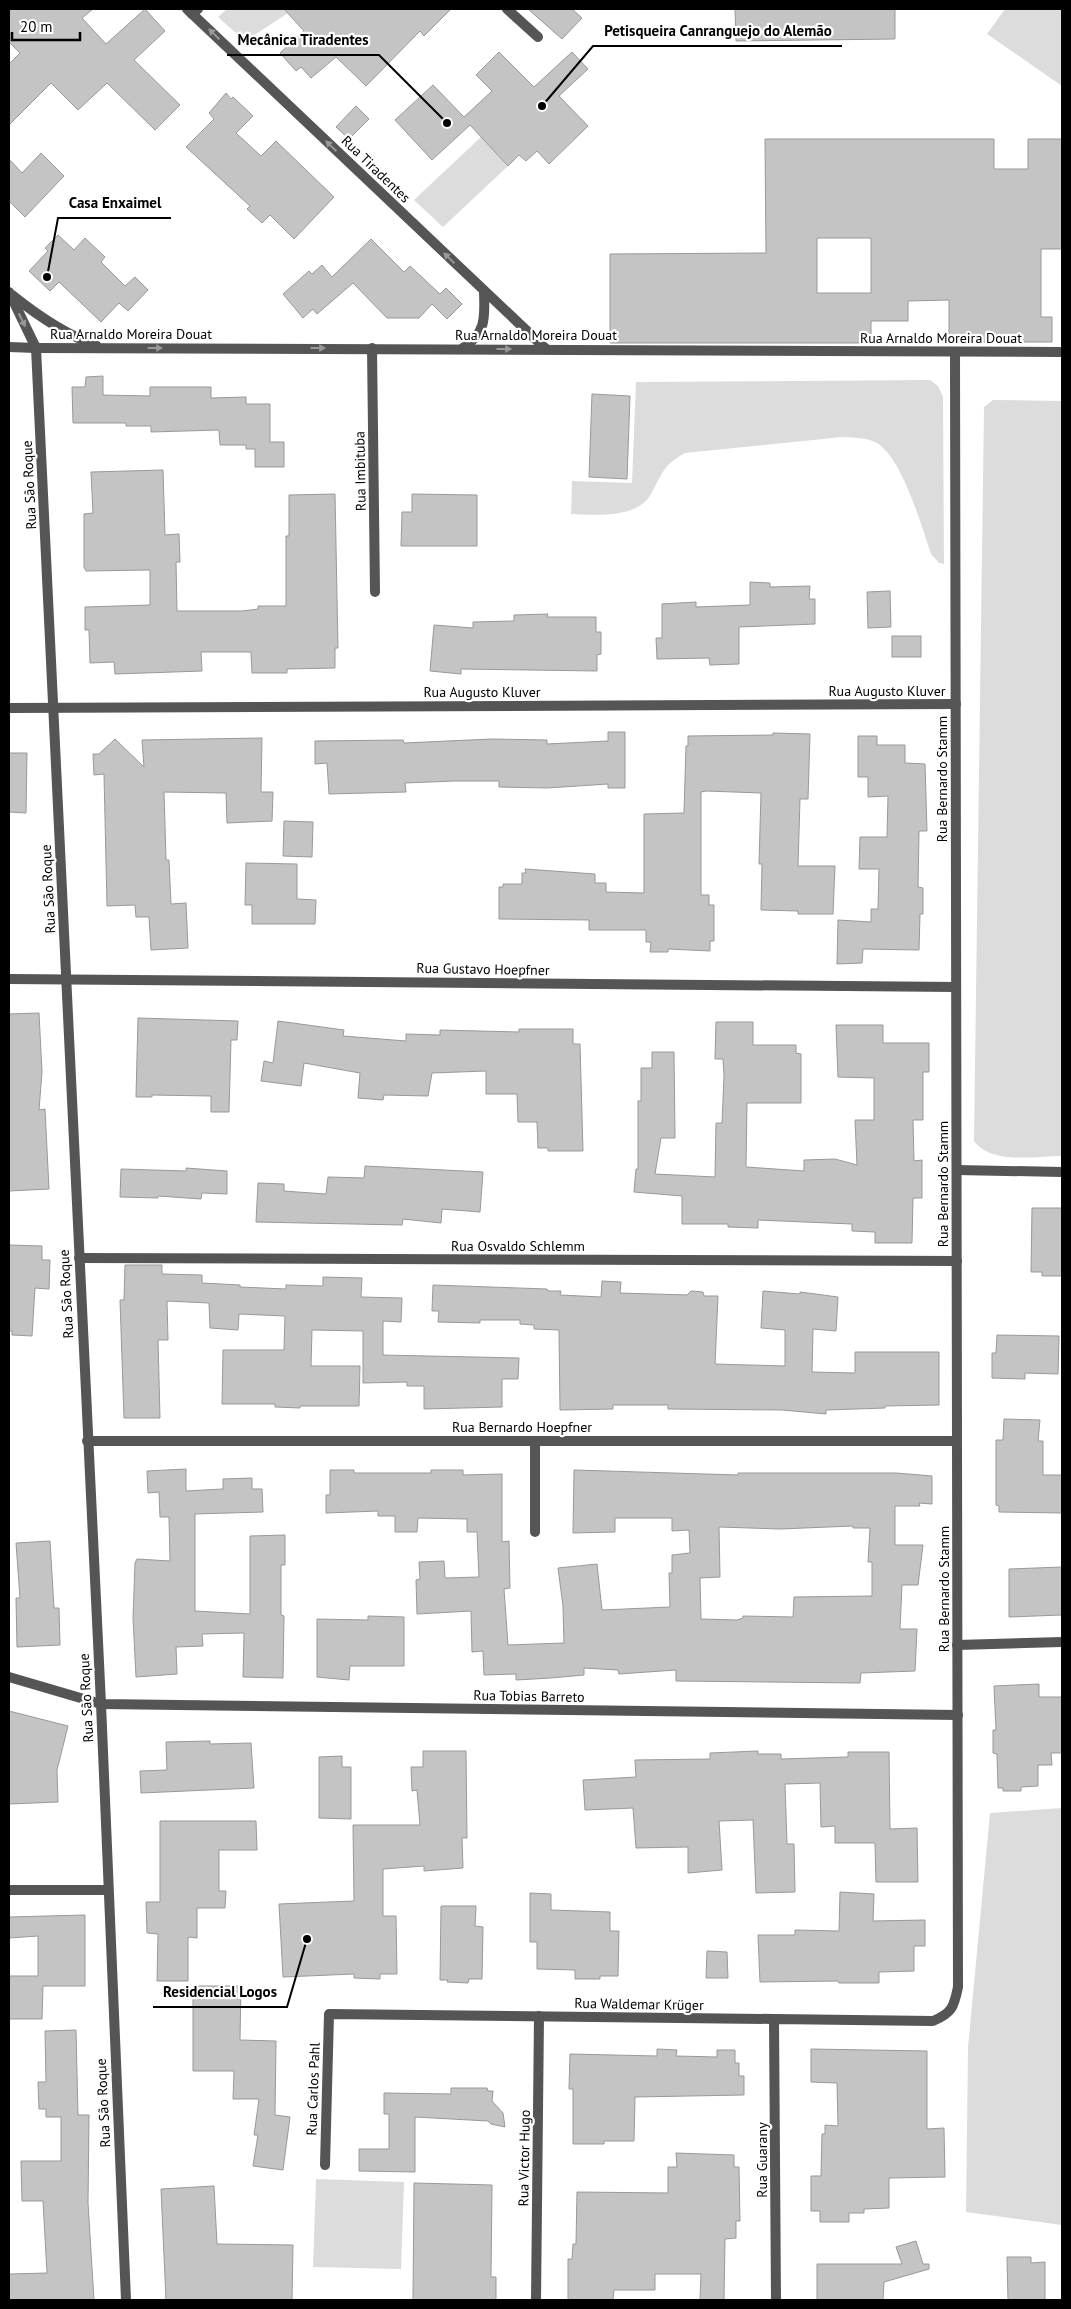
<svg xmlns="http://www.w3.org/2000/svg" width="1071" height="2309" viewBox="0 0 1071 2309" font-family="'PT Sans',sans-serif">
  <rect width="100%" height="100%" fill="#fff"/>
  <g fill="#dcdcdc">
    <polygon points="227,9 284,9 288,13 245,41 218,17"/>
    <polygon points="1005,9 1062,9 1062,86 987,34"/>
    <polygon points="481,137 508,166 443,227 414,200"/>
    <path d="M 930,380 L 938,386 L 943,396 L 944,564 L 939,563 L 931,554 C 922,527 902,458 877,443 C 866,437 854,438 842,437 L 685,453 C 663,465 662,474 651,494 C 637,519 594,515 571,514 L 572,481 L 632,483 L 636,382 Z"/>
    <path d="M 993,400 L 1062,401 L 1062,1156 C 1035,1156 992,1165 974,1141 L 984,407 Z"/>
    <polygon points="1062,1808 1062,2225 966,2212 968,2048 990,1813"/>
    <polygon points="316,2179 404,2182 401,2269 313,2267"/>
  </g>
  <g fill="#c4c4c4" stroke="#999" fill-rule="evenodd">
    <polygon points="9,9 93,9 82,18 106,44 145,9 165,31 134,60 180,105 155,130 107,83 78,110 51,83 9,125 9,64 20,53 9,42"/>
    <polygon points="284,9 451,9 424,36 420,31 366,86 336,57 311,78 301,67 296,71 280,53 304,31"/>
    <polygon points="528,9 572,9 582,18 562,39"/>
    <polygon points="735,9 895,9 895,39 736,41"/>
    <polygon points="499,52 534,87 572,52 588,69 559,96 588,126 549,164 537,151 526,161 519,155 508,166 470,125 432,160 395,120 433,85 464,117 492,91 476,75"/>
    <polygon points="226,93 231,99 233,97 253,116 236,133 261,156 276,141 334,197 294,239 270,215 262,223 247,209 250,206 186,147 214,119 209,113"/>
    <polygon points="356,106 369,119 349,139 336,127"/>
    <path d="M 765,139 L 994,139 L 994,169 L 1028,169 L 1028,139 L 1062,139 L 1062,249 L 1041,249 L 1041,317 L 1052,317 L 1052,342 L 949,342 L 949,300 L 908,301 L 908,321 L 871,321 L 871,343 L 610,343 L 610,254 L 766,253 ZM 817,238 L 871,238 L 871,293 L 817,293 Z"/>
    <polygon points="41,153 64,176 25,217 9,201 9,159 22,173"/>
    <polygon points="58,235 74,250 85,238 105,257 101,262 125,286 135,277 148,290 128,311 119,303 101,322 59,282 50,291 29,271 48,251 45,248"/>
    <polygon points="371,239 404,272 410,266 440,294 446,288 462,304 447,319 432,304 419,318 387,318 353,283 317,314 313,309 303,318 283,294 309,271 312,274 322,265 332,277"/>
    <polygon points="103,376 103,395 150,396 150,387 211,387 211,398 246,397 246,404 270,404 270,442 284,442 284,467 255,467 255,449 246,449 246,445 220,445 219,430 151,432 151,426 126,426 126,423 73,423 72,387 85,387 86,377"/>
    <polygon points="592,394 630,396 627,479 589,477"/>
    <polygon points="163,470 165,535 179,534 180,562 176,562 177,611 242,611 258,609 258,606 286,606 286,536 289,536 289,495 335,494 338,648 335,648 335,668 287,669 287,673 252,673 251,652 201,652 202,671 115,674 114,662 90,663 89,630 85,630 85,607 150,605 150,570 86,571 84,567 84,514 93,513 91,472"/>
    <polygon points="412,494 477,495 477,546 401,546 402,512 412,512"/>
    <polygon points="750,582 770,583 770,587 810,586 809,599 815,599 815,624 739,627 739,664 710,665 709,658 657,659 656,638 662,638 662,604 696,602 696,607 750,605"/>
    <polygon points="890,591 891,627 868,628 867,592"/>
    <polygon points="548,614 547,617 596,617 596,632 601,632 601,654 597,655 597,671 461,669 461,674 430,671 434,625 473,628 473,622 514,621 514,615"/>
    <rect x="892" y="636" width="29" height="21"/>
    <polygon points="608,732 625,732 625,788 608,788 608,784 547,788 499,787 499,781 455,781 405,783 406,792 329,794 327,763 315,764 315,741 403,740 404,743 492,739 547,740 547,744 608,741"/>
    <polygon points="773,733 810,734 808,799 800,799 798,866 835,866 833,914 798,914 798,911 761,910 762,864 759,864 761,793 706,791 701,792 701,895 709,895 709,905 714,905 714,941 710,941 710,951 668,949 668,952 650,952 651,942 646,942 646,930 589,930 589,920 499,919 499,887 503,887 503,884 522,884 522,873 526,873 525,869 595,874 595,883 606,883 606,892 644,893 644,814 684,813 686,746 688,746 688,736 773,735"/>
    <polygon points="858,736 877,736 877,745 905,745 905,763 925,764 927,831 919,831 918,887 923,888 923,914 920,914 919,950 863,949 862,963 837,964 838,920 871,922 871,909 878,909 879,869 859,869 860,837 887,837 888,796 868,797 868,777 858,777"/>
    <polygon points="262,738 261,792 273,792 272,821 227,823 226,793 164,792 166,860 169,860 171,904 186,903 188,948 151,950 149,917 136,917 135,905 107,906 104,774 94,775 93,754 99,754 115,739 144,767 142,740"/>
    <polygon points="9,753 27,753 26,813 9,812"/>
    <polygon points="284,821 313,822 312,857 283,856"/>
    <polygon points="246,863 297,864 297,899 316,900 315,924 252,924 252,905 245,905"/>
    <polygon points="39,1013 42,1072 39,1110 45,1109 49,1189 9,1191 9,1014"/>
    <polygon points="138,1018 238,1021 237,1040 231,1040 229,1112 211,1112 211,1096 152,1095 152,1097 136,1097"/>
    <polygon points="278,1021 344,1030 343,1036 406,1041 406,1034 440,1035 440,1030 519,1032 519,1029 573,1029 573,1044 580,1044 583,1151 548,1151 548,1148 538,1148 537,1122 518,1122 517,1094 486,1094 486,1071 432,1073 428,1096 384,1095 383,1100 358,1098 360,1073 304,1063 301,1086 261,1081 264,1061 273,1063"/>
    <polygon points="716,1022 753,1022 753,1045 796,1045 796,1053 801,1054 801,1103 747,1103 746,1167 804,1171 804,1160 835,1159 857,1165 855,1120 874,1120 874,1078 838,1077 836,1025 883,1025 883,1043 929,1043 929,1072 923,1072 923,1120 913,1120 914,1161 922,1160 922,1198 913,1198 912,1243 875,1243 875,1232 852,1231 852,1224 758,1220 758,1228 728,1227 728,1224 682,1224 682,1196 634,1192 636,1169 638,1169 638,1101 641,1101 641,1068 652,1068 652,1052 674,1052 675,1138 661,1138 655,1174 715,1177 716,1123 722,1123 724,1076 723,1059 715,1059"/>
    <polygon points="365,1166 483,1172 480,1212 442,1209 441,1223 403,1219 402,1225 256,1222 258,1183 284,1184 284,1191 326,1194 328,1177 364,1178"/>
    <polygon points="186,1168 227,1171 227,1194 202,1193 201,1199 158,1196 158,1198 120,1197 121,1169 186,1171"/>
    <polygon points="1032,1208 1062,1208 1062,1276 1042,1276 1042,1272 1031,1272"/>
    <polygon points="9,1245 42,1246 42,1260 50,1260 49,1289 35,1288 32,1336 12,1335 12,1331 9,1331"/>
    <polygon points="125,1265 162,1265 162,1274 202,1275 202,1283 240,1285 240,1287 286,1289 286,1285 323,1286 323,1277 362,1278 361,1297 402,1298 401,1322 383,1321 383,1355 519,1358 518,1379 502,1379 502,1407 424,1409 424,1386 407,1386 407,1382 363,1383 363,1331 312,1330 311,1366 360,1366 359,1406 300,1406 300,1408 275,1407 275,1404 222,1404 223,1350 284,1350 285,1316 239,1314 238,1330 210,1328 209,1303 167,1301 168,1340 158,1340 160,1418 124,1418 120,1300 124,1300"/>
    <polygon points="602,1281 621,1282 620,1293 687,1295 691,1291 703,1292 704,1296 718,1296 715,1364 785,1366 785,1330 761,1328 763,1291 800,1294 800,1292 838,1297 836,1331 813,1329 812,1372 855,1373 855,1352 939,1352 939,1405 885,1406 885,1408 826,1410 826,1414 782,1410 668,1409 668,1405 613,1405 613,1409 560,1410 559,1330 534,1329 534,1325 520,1324 520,1320 480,1320 480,1323 438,1322 439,1311 432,1311 433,1285 547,1289 548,1291 561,1291 560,1295 601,1297"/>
    <polygon points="997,1335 1059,1336 1058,1374 1025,1373 1025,1379 992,1378 992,1353 996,1353"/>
    <polygon points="1004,1419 1040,1420 1038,1441 1043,1441 1043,1475 1062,1475 1062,1513 999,1512 999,1506 996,1505 996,1440 1003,1440"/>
    <polygon points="186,1469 186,1491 223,1489 223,1479 252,1478 252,1489 262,1489 263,1512 195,1514 195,1611 250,1614 250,1536 285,1535 285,1565 281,1565 281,1615 284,1616 283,1678 243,1677 244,1633 202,1634 203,1646 176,1647 177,1674 136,1677 133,1618 135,1563 137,1559 170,1561 169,1517 160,1517 159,1492 148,1493 147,1471"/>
    <path d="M 330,1470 L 354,1470 L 354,1473 L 431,1473 L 431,1470 L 463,1470 L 463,1475 L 502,1474 L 502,1542 L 509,1541 L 510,1588 L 504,1589 L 508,1645 L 564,1643 L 563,1606 L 558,1568 L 597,1564 L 602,1610 L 670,1607 L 669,1573 L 672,1573 L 672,1555 L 690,1553 L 689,1530 L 672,1531 L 672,1518 L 615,1518 L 615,1532 L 573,1533 L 574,1470 L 738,1475 L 738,1473 L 896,1473 L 932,1476 L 932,1504 L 919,1503 L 920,1506 L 895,1506 L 895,1545 L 923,1545 L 918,1585 L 902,1585 L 900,1629 L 917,1629 L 915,1671 L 861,1673 L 860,1683 L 676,1681 L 676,1670 L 619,1674 L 618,1670 L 584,1668 L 584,1675 L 551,1678 L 516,1680 L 516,1674 L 484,1675 L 483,1651 L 472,1652 L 471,1611 L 417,1614 L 416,1580 L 420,1579 L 419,1562 L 444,1561 L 445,1578 L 479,1577 L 477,1532 L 467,1532 L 467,1519 L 418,1518 L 417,1532 L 395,1532 L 395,1516 L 378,1516 L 378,1511 L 326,1513 L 326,1495 L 330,1495 ZM 853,1526 L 853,1528 L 870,1528 L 868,1562 L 872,1562 L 872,1596 L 794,1597 L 793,1617 L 743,1616 L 743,1618 L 737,1620 L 701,1619 L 700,1578 L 720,1577 L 719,1527 L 780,1529 Z"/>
    <polygon points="50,1541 54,1608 59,1608 60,1645 17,1647 16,1598 20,1598 16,1543"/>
    <polygon points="1062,1567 1062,1615 1009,1617 1009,1569"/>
    <polygon points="368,1616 404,1617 404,1666 350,1666 349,1680 317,1677 317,1619 368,1620"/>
    <polygon points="1039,1684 1039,1697 1062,1697 1062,1753 1051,1753 1052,1765 1038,1765 1038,1786 1021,1787 1021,1791 1003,1791 1003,1788 998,1788 997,1754 993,1753 993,1730 996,1730 994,1686"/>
    <polygon points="9,1711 68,1726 57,1770 58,1802 9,1804"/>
    <polygon points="210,1741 210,1744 251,1743 254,1788 141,1793 140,1771 167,1770 166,1742"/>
    <polygon points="423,1751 466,1751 467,1838 462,1838 463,1868 424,1871 424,1866 383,1869 383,1916 396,1916 397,1974 380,1974 380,1979 354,1978 354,1974 283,1977 279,1904 354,1901 353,1825 420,1825 417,1790 412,1791 411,1767 423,1767"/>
    <polygon points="758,1751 758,1754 781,1754 781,1759 848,1757 848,1752 889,1752 890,1829 917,1828 918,1882 876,1882 875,1843 835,1843 835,1826 821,1827 820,1783 785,1784 787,1844 794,1844 795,1892 756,1893 753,1820 719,1821 722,1870 688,1873 688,1847 636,1848 633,1808 585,1810 583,1780 636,1777 635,1760 710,1759 710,1753"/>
    <polygon points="342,1756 342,1767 351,1767 351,1819 319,1818 319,1757"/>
    <polygon points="160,1821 256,1821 257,1850 219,1850 219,1891 226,1891 225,1908 197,1908 197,1938 188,1937 188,1981 157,1981 158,1934 147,1933 146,1902 160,1902"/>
    <polygon points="840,1892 874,1894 873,1921 925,1920 925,1946 914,1946 914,1971 879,1972 879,1983 839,1983 838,1981 760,1982 758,1935 795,1935 795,1930 839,1931"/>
    <polygon points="530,1893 551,1894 551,1910 610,1912 610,1931 619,1931 618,1976 600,1976 600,1979 575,1979 575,1970 537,1969 537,1942 530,1942"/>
    <polygon points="441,1906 476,1906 475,1926 483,1927 482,1979 469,1979 468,1983 447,1982 448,1980 440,1980"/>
    <polygon points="85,1915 85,1986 43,1986 42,2019 9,2019 9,1976 38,1976 38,1936 9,1938 9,1917"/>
    <polygon points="707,1951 727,1952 728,1978 706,1978"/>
    <polygon points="193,1986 241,1986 240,2040 276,2041 275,2115 290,2117 283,2170 253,2166 258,2135 254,2135 259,2099 233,2099 234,2071 193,2071"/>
    <polygon points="76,2030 78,2115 89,2115 88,2203 94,2300 9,2300 9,2274 47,2273 43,2201 22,2201 21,2161 61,2161 61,2117 46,2117 46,2109 39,2109 38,2082 46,2082 45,2031"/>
    <polygon points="657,2049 677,2050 676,2056 717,2057 717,2050 735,2050 735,2063 739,2063 739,2076 744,2076 744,2095 635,2097 634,2141 604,2141 604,2144 573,2144 573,2089 569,2089 570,2054 657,2056"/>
    <polygon points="811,2049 927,2051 927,2129 944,2128 945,2177 889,2178 889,2208 864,2209 864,2213 849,2213 849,2222 820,2222 820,2211 811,2211 811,2176 821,2176 822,2134 825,2134 825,2125 838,2126 837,2083 811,2082"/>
    <polygon points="451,2088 487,2088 488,2091 493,2091 492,2101 503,2113 505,2127 491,2124 488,2121 415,2117 415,2172 359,2171 359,2149 389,2149 389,2114 384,2114 384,2093 451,2094"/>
    <polygon points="676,2153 734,2155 734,2167 739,2167 740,2221 736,2221 736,2238 725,2239 724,2300 700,2300 701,2274 655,2274 655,2290 614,2290 613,2300 568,2300 568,2259 572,2259 573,2244 576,2244 577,2192 668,2193 668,2167 677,2167"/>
    <polygon points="414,2183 492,2185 491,2277 496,2277 496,2300 413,2300"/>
    <polygon points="214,2186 217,2244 293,2245 292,2300 166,2300 161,2189"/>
    <polygon points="916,2241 923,2264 929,2264 929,2269 884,2282 883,2300 817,2300 817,2264 902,2264 896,2247"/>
    <polygon points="1007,2257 1031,2257 1031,2263 1045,2262 1045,2300 1008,2300"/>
  </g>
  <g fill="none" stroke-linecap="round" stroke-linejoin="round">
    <g stroke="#555" stroke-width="10">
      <polyline points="507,9 538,37"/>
      <polyline points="192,14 198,9"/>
      <polyline points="9,347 36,348"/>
      <polyline points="372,348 375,592"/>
      <polyline points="9,708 956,704"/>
      <polyline points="9,979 956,987"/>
      <polyline points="957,1170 1062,1172"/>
      <polyline points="79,1258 957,1261"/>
      <polyline points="87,1441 957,1441"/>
      <polyline points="535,1532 535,1441"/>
      <polyline points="957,1645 1062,1642"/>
      <polyline points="9,1677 101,1704 958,1715"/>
      <polyline points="9,1890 107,1890"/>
      <polyline points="325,2165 329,2014 774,2019"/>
      <polyline points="536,2300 539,2016"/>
    </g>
    <g stroke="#555" stroke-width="10">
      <polyline points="187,9 546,349"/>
      <polyline points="9,292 36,348 101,1704 126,2300"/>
      <path d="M 12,295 C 37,315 65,335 96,345"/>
      <polyline points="36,348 1062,352"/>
      <path d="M 463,348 C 486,333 485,318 484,292"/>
      <path d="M 776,2300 L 774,2019 L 933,2021 C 952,2013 954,2007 958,1987 L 955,352"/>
    </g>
  </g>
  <defs><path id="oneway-solid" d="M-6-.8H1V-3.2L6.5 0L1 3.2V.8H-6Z" transform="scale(1.25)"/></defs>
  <g fill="#999">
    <use href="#oneway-solid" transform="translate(214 34) rotate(-136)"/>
    <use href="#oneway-solid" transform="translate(331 146) rotate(-136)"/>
    <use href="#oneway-solid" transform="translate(449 258) rotate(-136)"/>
    <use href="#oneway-solid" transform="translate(22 320) rotate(64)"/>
    <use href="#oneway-solid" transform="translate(155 348)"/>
    <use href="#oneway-solid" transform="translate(318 348)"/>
    <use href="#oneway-solid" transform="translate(504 349)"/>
  </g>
  <g text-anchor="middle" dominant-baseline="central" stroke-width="4.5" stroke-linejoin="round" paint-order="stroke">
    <g font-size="14" fill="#000" stroke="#fff">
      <text transform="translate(376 169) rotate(44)">Rua Tiradentes</text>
      <text x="131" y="334">Rua Arnaldo Moreira Douat</text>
      <text x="536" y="335">Rua Arnaldo Moreira Douat</text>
      <text x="941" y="338">Rua Arnaldo Moreira Douat</text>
      <text transform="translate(360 471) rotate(-91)">Rua Imbituba</text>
      <text transform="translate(29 485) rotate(-93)">Rua São Roque</text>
      <text x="887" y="691">Rua Augusto Kluver</text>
      <text x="482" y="692">Rua Augusto Kluver</text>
      <text transform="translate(942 779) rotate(-90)">Rua Bernardo Stamm</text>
      <text transform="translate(48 889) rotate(-93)">Rua São Roque</text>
      <text transform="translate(483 969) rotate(1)">Rua Gustavo Hoepfner</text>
      <text transform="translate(943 1184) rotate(-90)">Rua Bernardo Stamm</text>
      <text x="518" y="1246">Rua Osvaldo Schlemm</text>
      <text transform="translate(66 1294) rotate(-93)">Rua São Roque</text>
      <text x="522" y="1427">Rua Bernardo Hoepfner</text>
      <text transform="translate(944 1589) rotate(-90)">Rua Bernardo Stamm</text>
      <text transform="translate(529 1696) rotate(1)">Rua Tobias Barreto</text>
      <text transform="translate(86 1698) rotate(-93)">Rua São Roque</text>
      <text transform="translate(639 2004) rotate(1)">Rua Waldemar Krüger</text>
      <text transform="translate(313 2089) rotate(-88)">Rua Carlos Pahl</text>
      <text transform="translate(103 2103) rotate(-93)">Rua São Roque</text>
      <text transform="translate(524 2158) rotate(-89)">Rua Victor Hugo</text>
      <text transform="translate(762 2160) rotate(-90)">Rua Guarany</text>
    </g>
  </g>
  <path fill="none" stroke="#000" stroke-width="2" d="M542 106L593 46H842M447 123L379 55H227M47 277L58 218H171M307 1939L287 2007H153"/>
  <g fill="#000" stroke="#fff" stroke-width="2">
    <circle cx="542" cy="106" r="5"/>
    <circle cx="447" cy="123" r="5"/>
    <circle cx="47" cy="277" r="5"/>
    <circle cx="307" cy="1939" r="5"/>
  </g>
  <g font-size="15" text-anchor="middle" font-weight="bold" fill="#000" stroke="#fff" stroke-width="4.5" stroke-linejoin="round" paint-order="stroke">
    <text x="718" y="36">Petisqueira Canranguejo do Alemão</text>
    <text x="303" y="45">Mecânica Tiradentes</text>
    <text x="115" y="208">Casa Enxaimel</text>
    <text x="220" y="1997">Residencial Logos</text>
  </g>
  <rect width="1071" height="2309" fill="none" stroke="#000000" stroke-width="20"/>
  <path d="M12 32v8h68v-8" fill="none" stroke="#000000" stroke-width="2.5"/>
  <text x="20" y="32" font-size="15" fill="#000000" stroke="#ffffff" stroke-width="4" paint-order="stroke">20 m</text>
</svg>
